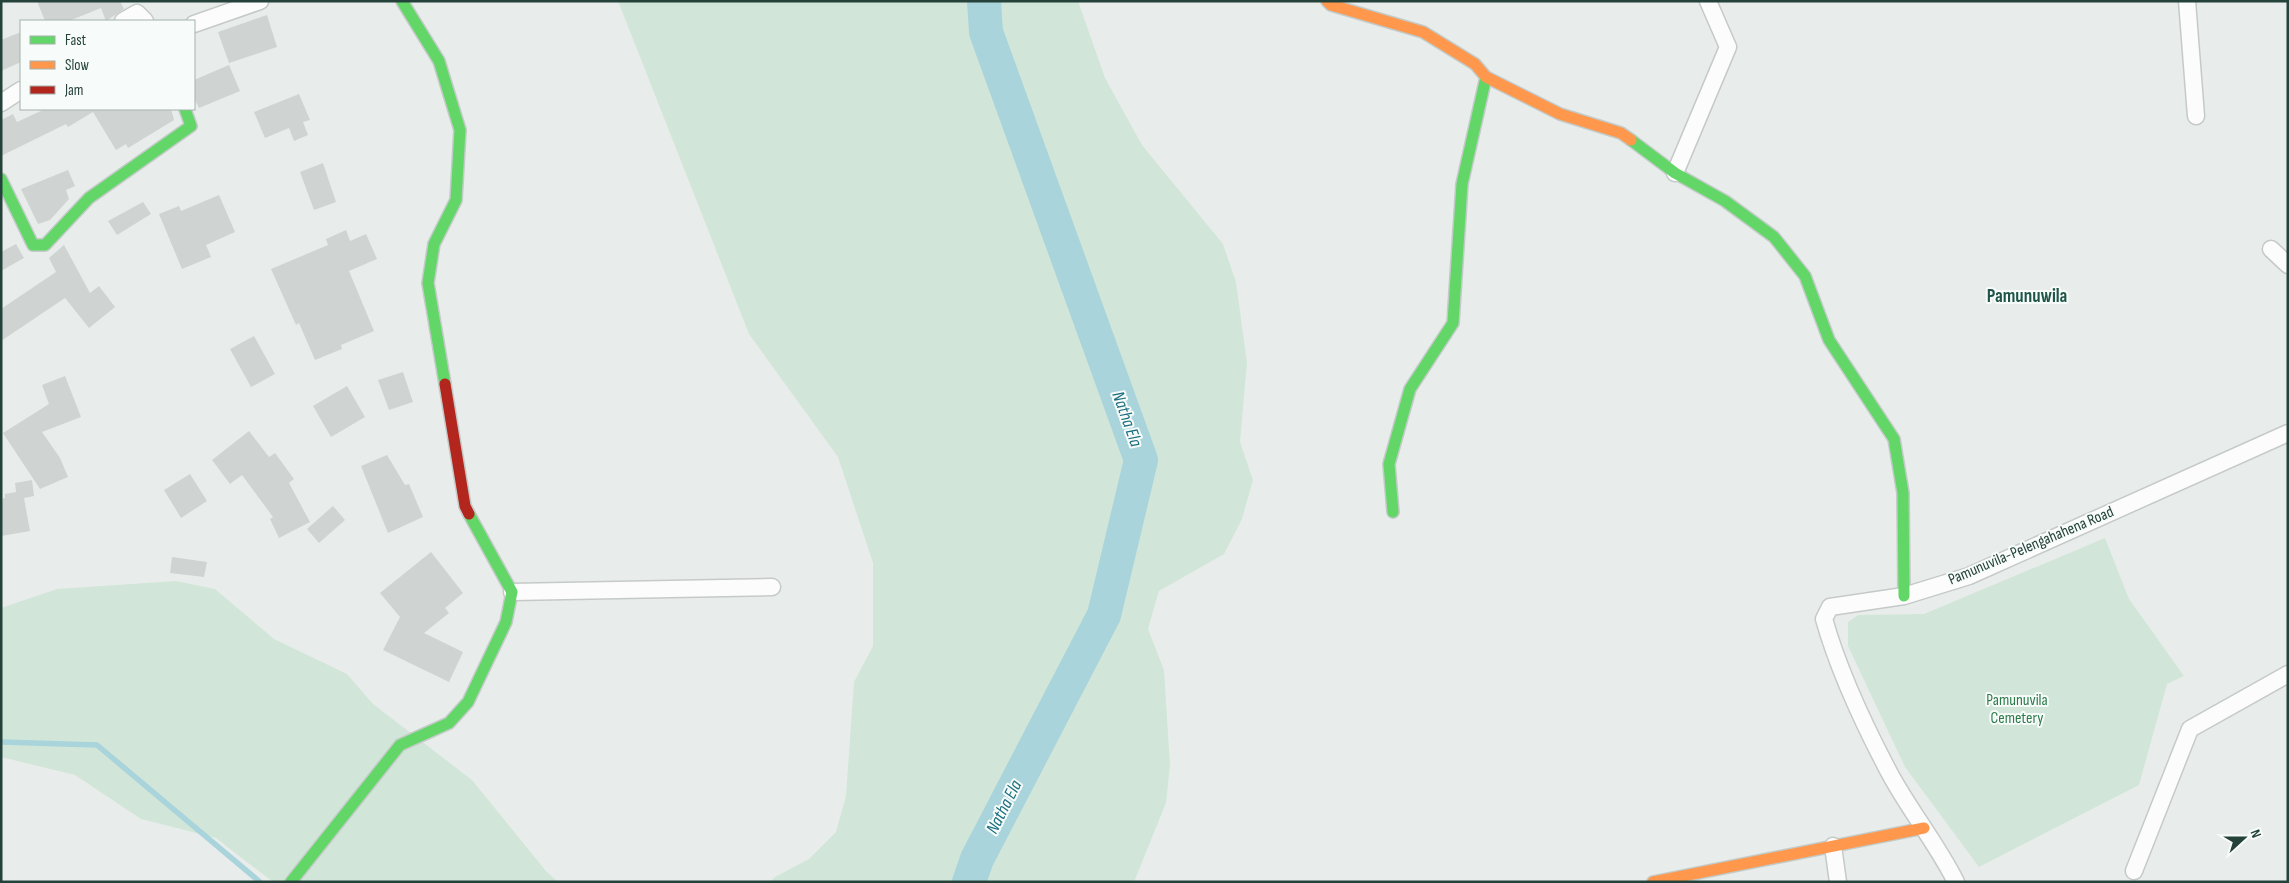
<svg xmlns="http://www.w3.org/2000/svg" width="2289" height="883" viewBox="0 0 2289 883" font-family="'Sofia Sans Condensed',sans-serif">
  <rect width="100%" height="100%" fill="#e8edeb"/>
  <g fill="#d1e6d8">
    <polygon points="618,1 1078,1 1105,78 1142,145 1223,244 1236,282 1247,363 1240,442 1253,480 1242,519 1224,554 1159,591 1148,629 1164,670 1170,765 1166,803 1134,882 770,882 775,877 809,859 836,832 846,796 854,682 873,646 873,563 838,457 749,334"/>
    <polygon points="2105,538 2129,599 2184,676 2167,684 2139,785 1979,867 1905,767 1848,646 1848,622 1858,615 1924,614"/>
    <polygon points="176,581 215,589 274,639 347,674 373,704 472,780 546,871 558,882 273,882 216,838 141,819 75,775 1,757 1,608 57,589"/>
  </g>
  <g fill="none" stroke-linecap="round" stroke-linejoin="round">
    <polyline stroke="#a9d4db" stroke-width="5.5" points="1,742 97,745 260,882"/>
    <polyline stroke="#a9d4db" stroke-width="34" points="969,882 977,859 1104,615 1141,460 986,32 984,1"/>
  </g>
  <g fill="#cfd4d2">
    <polygon points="37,1 120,1 124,9 106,21 101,8 69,21 45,21"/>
    <polygon points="267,15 277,47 229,63 218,32"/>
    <polygon points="21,32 21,62 1,71 1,40"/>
    <polygon points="229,65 240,91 199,108 194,98 194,80"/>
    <polygon points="299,94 310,120 303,122 308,135 294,141 289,128 265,138 254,112"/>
    <polygon points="45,109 171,109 174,120 128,148 126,144 116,150 93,112 68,127 66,124 1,156 1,120 13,114 17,122"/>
    <polygon points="323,163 336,202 314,210 300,172"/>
    <polygon points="68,170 75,186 66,190 69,199 50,220 38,224 21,189"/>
    <polygon points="219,195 235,232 206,245 211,257 182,269 159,214 179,206 181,211"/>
    <polygon points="143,202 151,214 117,235 108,221"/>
    <polygon points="346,230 350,241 366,234 377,259 349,271 374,331 341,345 342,349 315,360 299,323 296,325 271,269 328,245 326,239"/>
    <polygon points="16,244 24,258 1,271 1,252"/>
    <polygon points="64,245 90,293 99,286 115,307 89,328 65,298 1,341 1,309 56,272 49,258"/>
    <polygon points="254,336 275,374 251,387 230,349"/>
    <polygon points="403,372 413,402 389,410 378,380"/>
    <polygon points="65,376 81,417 42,432 60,458 68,477 40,489 3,433 49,404 42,385"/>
    <polygon points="347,386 365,417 331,437 313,406"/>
    <polygon points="249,431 269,457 275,453 294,479 289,483 310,522 279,538 270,519 273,517 242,475 230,484 212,460"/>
    <polygon points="387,455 405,485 409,484 423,517 388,533 361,466"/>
    <polygon points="190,474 207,501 181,518 164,490"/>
    <polygon points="32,480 34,496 24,498 30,531 1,536 1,499 5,498 5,494 16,492 15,483"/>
    <polygon points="333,506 345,520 319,543 307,529"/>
    <polygon points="431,552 463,593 445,608 449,613 424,633 463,652 449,682 383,650 400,617 380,593"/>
    <polygon points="172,557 207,562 204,577 170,573"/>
  </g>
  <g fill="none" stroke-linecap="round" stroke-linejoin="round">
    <defs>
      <g id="street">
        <polyline points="2187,1 2196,116"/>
        <polyline points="123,21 137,13 145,21"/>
        <polyline points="194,24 260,1"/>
        <polyline points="1,103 21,90"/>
        <polyline points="1675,173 1728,47 1708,1"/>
        <polyline points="2271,249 2288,265"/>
        <polyline points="512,592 772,587"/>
        <polyline points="1833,846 1838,882"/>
        <polyline points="2134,871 2190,729 2288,674"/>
        <path d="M 1956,882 C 1937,844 1910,811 1890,774 C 1864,725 1839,672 1824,619 L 1830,607 L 1904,596 L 1969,576 L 2288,433"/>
      </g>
      <g id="fast">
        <polyline points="402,1 439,61 460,130 456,200 434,244 428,283 445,384"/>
        <polyline points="1631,140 1675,173 1725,201 1774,237 1805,276 1829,340 1894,439 1903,493 1904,596"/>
        <polyline points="1,179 33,245 45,245 89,198 191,126 185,109"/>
        <polyline points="1393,512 1389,464 1410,389 1453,323 1462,184 1486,77"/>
        <polyline points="291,882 400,745 449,723 468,702 506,622 512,592 469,514"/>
      </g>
      <g id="slow">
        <polyline points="1327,1 1331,5 1423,32 1475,64 1486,77 1560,114 1621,133 1631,140"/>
        <polyline points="1653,882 1924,828"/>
      </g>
      <polyline id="jam" points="445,384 465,506 469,514"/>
    </defs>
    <use href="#street" stroke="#c5cac8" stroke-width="19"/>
    <use href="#fast" stroke="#c3cbc8" stroke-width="14"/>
    <use href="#slow" stroke="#c3cbc8" stroke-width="14"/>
    <use href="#jam" stroke="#c3cbc8" stroke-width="14"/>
    <use href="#street" stroke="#fcfcfc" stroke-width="16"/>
    <use href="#fast" stroke="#63d668" stroke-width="11"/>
    <use href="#slow" stroke="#ff974d" stroke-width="11"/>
    <use href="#jam" stroke="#b3261e" stroke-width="11"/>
  </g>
  <g text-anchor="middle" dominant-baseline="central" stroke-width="4" stroke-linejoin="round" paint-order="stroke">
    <g font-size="16" fill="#24423a" stroke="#f7fbf9">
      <text transform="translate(2031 546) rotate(-23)">Pamunuvila-Pelengahahena Road</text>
    </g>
    <g font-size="16" fill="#2d7a4b" stroke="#f7fbf9">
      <text x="2017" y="700">Pamunuvila<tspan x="2017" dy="18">Cemetery</tspan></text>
    </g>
    <g font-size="18" font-style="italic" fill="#1c6f80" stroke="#f7fbf9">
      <text transform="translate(1127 419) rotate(70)">Natha Ela</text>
      <text transform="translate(1004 807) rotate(-63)">Natha Ela</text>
    </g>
    <g font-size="19" font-weight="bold" fill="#1f5548" stroke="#f7fbf9">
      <text x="2027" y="296">Pamunuwila</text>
    </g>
  </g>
  <rect width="2289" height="883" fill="none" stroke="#24423a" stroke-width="5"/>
  <rect x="20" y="20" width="175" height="90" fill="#f7fbf9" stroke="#a3b1ad"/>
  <rect x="30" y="36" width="25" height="8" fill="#63d668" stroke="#a3b1ad"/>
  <text x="65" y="45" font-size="15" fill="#24423a">Fast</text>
  <rect x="30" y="61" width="25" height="8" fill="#ff974d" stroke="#a3b1ad"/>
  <text x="65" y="70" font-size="15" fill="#24423a">Slow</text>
  <rect x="30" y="86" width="25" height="8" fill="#b3261e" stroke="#a3b1ad"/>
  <text x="65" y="95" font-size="15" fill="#24423a">Jam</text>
  <g transform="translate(2244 838) rotate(69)" stroke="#f7fbf9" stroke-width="4" paint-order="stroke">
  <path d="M0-4L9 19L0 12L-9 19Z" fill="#24423a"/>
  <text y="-8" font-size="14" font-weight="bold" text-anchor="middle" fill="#24423a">N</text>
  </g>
</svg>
